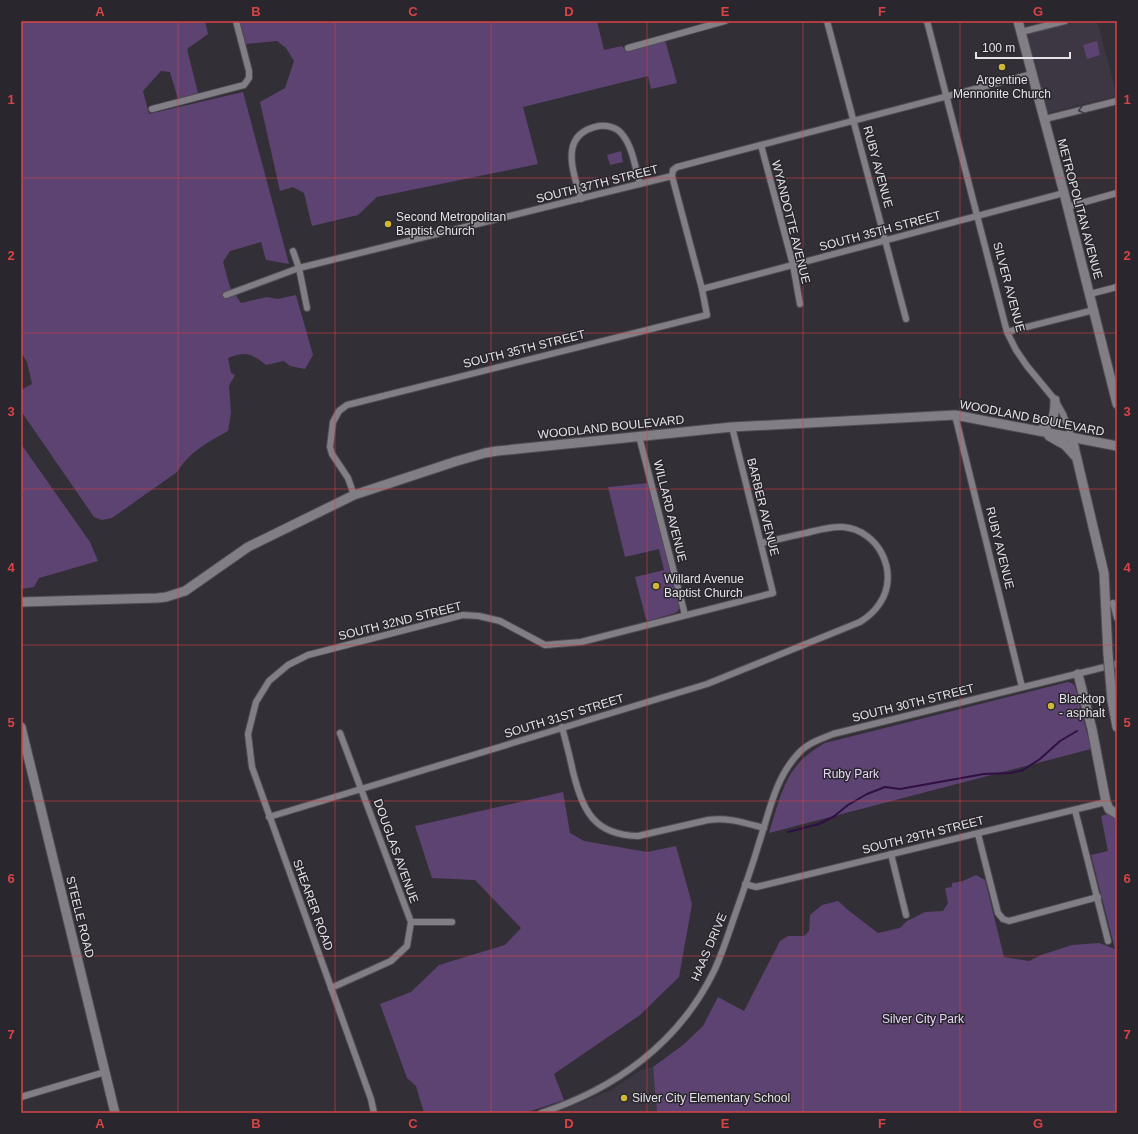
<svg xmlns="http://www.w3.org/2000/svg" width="1138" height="1134" viewBox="0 0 1138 1134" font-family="Arial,sans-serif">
  <rect width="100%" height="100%" fill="#332f37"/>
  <g fill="#3d3643">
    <polygon points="1079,21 1097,21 1117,96 1048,113 1047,113 1026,35 1029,33"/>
    <polygon points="653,1067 657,1113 556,1113 611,1090 641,1070"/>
  </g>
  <g fill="#5d4372">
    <path d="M 21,21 L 205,21 L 208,34 L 187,49 L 198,93 L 178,99 L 170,72 L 161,71 L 143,91 L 149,114 L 243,92 L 289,264 L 266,260 L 261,242 L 230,251 L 223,262 L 230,287 L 241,303 L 267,297 L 278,299 L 296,295 L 313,355 L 305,369 L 290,366 L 284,361 L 266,365 C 251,353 246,351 228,358 L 231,373 L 235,375 L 229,386 L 231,413 L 228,431 C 207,443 190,451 177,472 L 112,518 L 102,520 L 94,517 L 21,411 L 21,390 L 32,384 L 27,362 L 21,352 Z"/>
    <polygon points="240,21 597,21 604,50 622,46 626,51 665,40 677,83 651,89 648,76 523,107 538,164 377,197 358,215 312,226 304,193 293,187 280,191 260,102 285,88 294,61 286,48 277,41 246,44"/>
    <polygon points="1097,41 1100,55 1087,59 1083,45"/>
    <polygon points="621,151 623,162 610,165 607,155"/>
    <polygon points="21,444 90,542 98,561 39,578 34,587 21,589"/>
    <polygon points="648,483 679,608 678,611 675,613 648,621 646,619 635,577 664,570 659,549 625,557 608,487"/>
    <path d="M 1068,682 C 1073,683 1075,685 1076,690 L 1091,749 L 769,833 C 782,792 785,765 825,743 Z"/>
    <polygon points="563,792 570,833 584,841 647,852 676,846 692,904 679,977 640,1015 554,1074 564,1100 525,1113 424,1113 416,1086 407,1078 380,1004 411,992 439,965 505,945 521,928 475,880 432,878 415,826"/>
    <polygon points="1111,813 1117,818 1117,1113 657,1113 653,1067 683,1045 703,1026 718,997 744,1011 780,941 788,936 804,936 809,931 810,915 822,905 838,901 848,910 878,933 900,928 907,921 925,912 943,911 948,903 945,888 952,887 952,883 963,881 976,875 985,880 1004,957 1029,961 1041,955 1072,945 1099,943 1115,949 1091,855 1108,851 1101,816"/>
  </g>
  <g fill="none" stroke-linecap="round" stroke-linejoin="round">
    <polyline stroke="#300f45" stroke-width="2" points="788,832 819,824 833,817 848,805 867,794 885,787 900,789 984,774 1011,773 1023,770 1040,759 1060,741 1077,731"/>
    <defs>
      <g id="street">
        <polyline points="827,21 906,319"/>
        <polyline points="927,21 1007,332 1016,350 1027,366 1055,400 1063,414 1072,438"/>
        <polyline points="1021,32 1065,21"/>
        <polyline points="628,48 725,21"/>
        <polyline points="152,109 244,85 249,78 249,71 236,21"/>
        <polyline points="1045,119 1117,101"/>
        <polyline points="761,145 793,265 800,304"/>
        <path d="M 581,199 C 573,171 558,134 599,126 C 606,125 616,127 621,133 C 633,146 635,168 640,184"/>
        <polyline points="1067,207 1117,193"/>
        <polyline points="293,251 299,268 307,308"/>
        <polyline points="702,289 1064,193"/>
        <polyline points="1090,294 1117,287"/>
        <polyline points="226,295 299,268 672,176"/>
        <polyline points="1007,332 1094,310"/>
        <polyline points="955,415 1022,687"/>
        <polyline points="639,436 685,615"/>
        <polyline points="354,495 348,478 332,454 330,447 333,422 339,411 347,405 707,315 702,289 672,176 673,170 677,167 1032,74"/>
        <polyline points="1113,603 1117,618"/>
        <path d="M 562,727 C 566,742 570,757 573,772 C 583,810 593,835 638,836 L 708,820 C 728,817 745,823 764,828"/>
        <polyline points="1075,810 1108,941"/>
        <path d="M 269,817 L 707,684 L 860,622 C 868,617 875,611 880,603 C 900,573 879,530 843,527 C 830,526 818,530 806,533 C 791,536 776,540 761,543"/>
        <polyline points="978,834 998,913 1003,919 1009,921 1098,897"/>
        <polyline points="891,854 906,915"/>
        <polyline points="745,884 756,887 1106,802"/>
        <polyline points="411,922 452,922"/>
        <polyline points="331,988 391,961 407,946 411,922 340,733"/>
        <polyline points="21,1097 105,1072"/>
        <polyline points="374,1113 371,1099 252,767 248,734 256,702 269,681 288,665 308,655 463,615 479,616 500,621 545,645 581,642 773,593 732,427"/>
        <path d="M 541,1113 C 615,1089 679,1043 714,971 C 723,952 729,932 736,912 C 744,889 752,867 759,843 C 769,813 775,779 797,755 C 806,744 820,739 833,734 L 1117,664"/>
      </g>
      <g id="secondary">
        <polyline points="1018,21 1064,193 1117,404"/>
        <path d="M 1039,431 C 1054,422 1055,416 1055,400"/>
        <polyline points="1049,436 1065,445 1075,456"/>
        <polyline points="1072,438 1104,573 1108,654"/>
        <polyline points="21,602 157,598 166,597 185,591 248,547 354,495 457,461 485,453 497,451 732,427 955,415 1117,446"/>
        <polyline points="1078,674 1092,729 1106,802 1109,809 1117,814"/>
        <polyline points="1110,677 1112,701 1117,727"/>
        <polyline points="21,727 115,1113"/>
      </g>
    </defs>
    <use href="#street" stroke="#504c52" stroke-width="8"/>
    <use href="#secondary" stroke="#504c52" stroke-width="11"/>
    <use href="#street" stroke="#827e86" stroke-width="6"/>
    <use href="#secondary" stroke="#827e86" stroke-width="9"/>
    <defs>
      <polyline id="secondary-bridge" points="1108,654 1110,677"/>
    </defs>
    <use href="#secondary-bridge" stroke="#504c52" stroke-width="11" stroke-linecap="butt"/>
    <use href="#secondary-bridge" stroke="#827e86" stroke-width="9"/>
  </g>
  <defs><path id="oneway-chevron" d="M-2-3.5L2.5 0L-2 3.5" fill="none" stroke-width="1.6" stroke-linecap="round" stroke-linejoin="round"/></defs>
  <use stroke="#3f3c43" href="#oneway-chevron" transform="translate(1081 110) rotate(165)"/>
  <path fill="none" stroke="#d84445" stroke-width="1" stroke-opacity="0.55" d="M 178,21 L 178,1113M 335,21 L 335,1113M 491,21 L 491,1113M 647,21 L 647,1113M 803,21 L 803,1113M 960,21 L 960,1113M 21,178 L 1117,178M 21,333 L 1117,333M 21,489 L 1117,489M 21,645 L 1117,645M 21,801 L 1117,801M 21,956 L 1117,956"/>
  <g fill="#cfb837" stroke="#29262d" stroke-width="1.5">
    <circle cx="1002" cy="67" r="4"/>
    <circle cx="388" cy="224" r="4"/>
    <circle cx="656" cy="586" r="4"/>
    <circle cx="1051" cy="706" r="4"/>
    <circle cx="624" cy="1098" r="4"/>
  </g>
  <g text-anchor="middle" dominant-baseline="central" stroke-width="3" stroke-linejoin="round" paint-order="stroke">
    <g font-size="12" fill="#e5e2e7" stroke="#29262d" text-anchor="start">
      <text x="1002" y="80" text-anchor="middle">Argentine<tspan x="1002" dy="14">Mennonite Church</tspan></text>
      <text x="396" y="217">Second Metropolitan<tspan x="396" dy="14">Baptist Church</tspan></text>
      <text x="664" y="579">Willard Avenue<tspan x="664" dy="14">Baptist Church</tspan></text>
      <text x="1059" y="699">Blacktop<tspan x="1059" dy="14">- asphalt</tspan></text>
      <text x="632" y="1098">Silver City Elementary School</text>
    </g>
    <g font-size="12" fill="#e5e2e7" stroke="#29262d">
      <text transform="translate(878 167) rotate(75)">RUBY AVENUE</text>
      <text transform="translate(597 184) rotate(-14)">SOUTH 37TH STREET</text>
      <text transform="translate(1080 209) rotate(75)">METROPOLITAN AVENUE</text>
      <text transform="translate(791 222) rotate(76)">WYANDOTTE AVENUE</text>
      <text transform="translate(880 231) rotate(-15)">SOUTH 35TH STREET</text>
      <text transform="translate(1009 287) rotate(75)">SILVER AVENUE</text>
      <text transform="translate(524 349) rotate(-14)">SOUTH 35TH STREET</text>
      <text transform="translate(1032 418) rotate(11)">WOODLAND BOULEVARD</text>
      <text transform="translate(611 427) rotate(-6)">WOODLAND BOULEVARD</text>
      <text transform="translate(763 507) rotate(76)">BARBER AVENUE</text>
      <text transform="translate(670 511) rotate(76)">WILLARD AVENUE</text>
      <text transform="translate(1000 548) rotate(76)">RUBY AVENUE</text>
      <text transform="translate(400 621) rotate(-14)">SOUTH 32ND STREET</text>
      <text transform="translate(913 703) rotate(-14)">SOUTH 30TH STREET</text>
      <text transform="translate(564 716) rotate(-17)">SOUTH 31ST STREET</text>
      <text transform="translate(923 835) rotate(-14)">SOUTH 29TH STREET</text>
      <text transform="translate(396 851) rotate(70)">DOUGLAS AVENUE</text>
      <text transform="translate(313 905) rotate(70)">SHEARER ROAD</text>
      <text transform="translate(80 917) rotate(76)">STEELE ROAD</text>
      <text transform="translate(709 947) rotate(-67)">HAAS DRIVE</text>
    </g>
    <g font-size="12" fill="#e7d5f8" stroke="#29262d">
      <text x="851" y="774">Ruby Park</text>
      <text x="923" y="1019">Silver City Park</text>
    </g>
  </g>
  <rect width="1138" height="1134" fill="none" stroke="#29262d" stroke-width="44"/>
  <path d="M976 52v6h94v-6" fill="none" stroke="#e5e2e7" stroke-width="2"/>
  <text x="982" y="52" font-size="12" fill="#e5e2e7" stroke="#29262d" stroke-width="3" paint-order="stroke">100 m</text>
  <rect x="22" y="22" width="1094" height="1090" fill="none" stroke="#d84445" stroke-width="1.5"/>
  <g font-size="13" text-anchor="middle" font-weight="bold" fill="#d84445">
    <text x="100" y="16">A</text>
    <text x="256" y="16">B</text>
    <text x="413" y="16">C</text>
    <text x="569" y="16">D</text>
    <text x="725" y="16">E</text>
    <text x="882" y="16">F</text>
    <text x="1038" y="16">G</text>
    <text x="11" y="104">1</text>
    <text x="1127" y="104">1</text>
    <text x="11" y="260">2</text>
    <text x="1127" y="260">2</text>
    <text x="11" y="416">3</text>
    <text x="1127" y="416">3</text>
    <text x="11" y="572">4</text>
    <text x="1127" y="572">4</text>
    <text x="11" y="727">5</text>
    <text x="1127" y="727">5</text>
    <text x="11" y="883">6</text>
    <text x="1127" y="883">6</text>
    <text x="11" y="1039">7</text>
    <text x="1127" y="1039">7</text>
    <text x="100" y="1128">A</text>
    <text x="256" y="1128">B</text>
    <text x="413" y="1128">C</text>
    <text x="569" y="1128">D</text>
    <text x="725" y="1128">E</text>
    <text x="882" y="1128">F</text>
    <text x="1038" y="1128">G</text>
  </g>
</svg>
